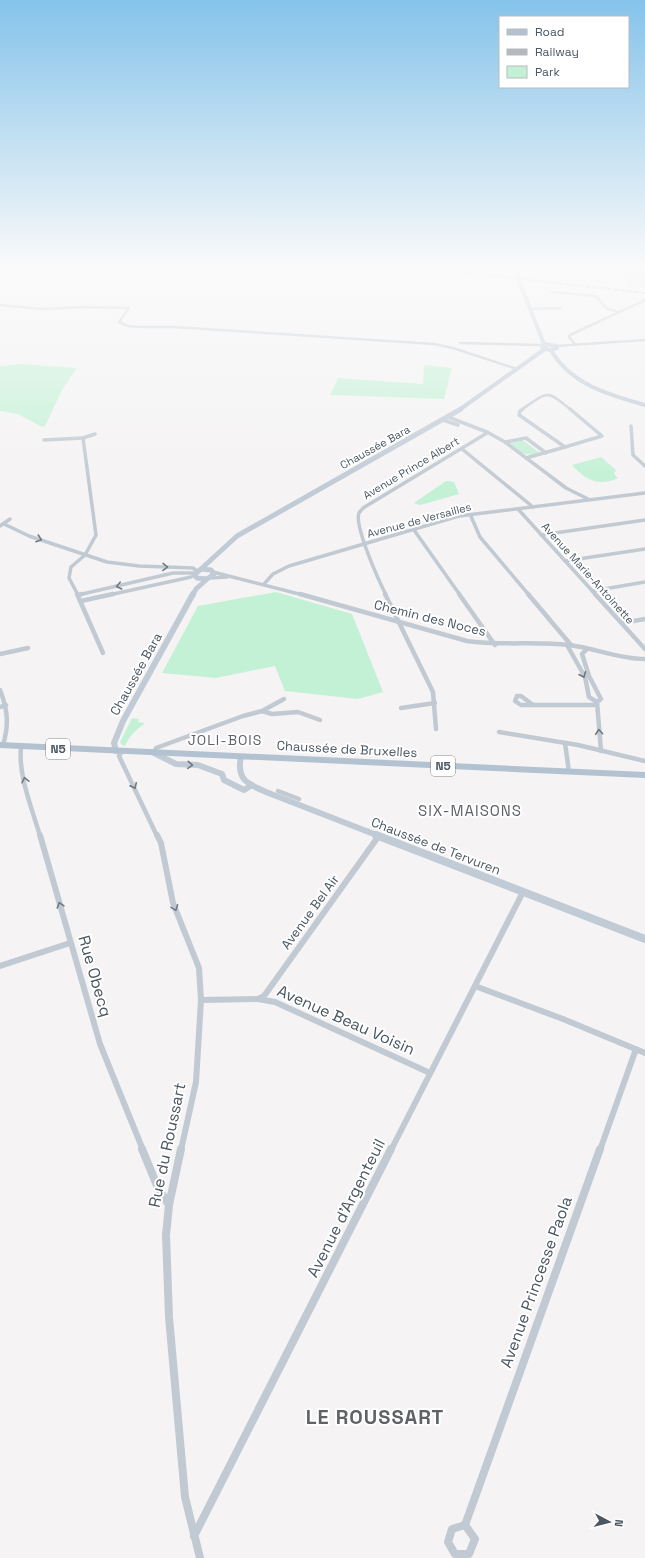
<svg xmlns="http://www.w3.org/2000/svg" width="645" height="1558" viewBox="0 0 645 1558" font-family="'Space Grotesk',sans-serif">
  <rect width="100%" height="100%" fill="#f5f3f3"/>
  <polygon fill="#e6e4e5" points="616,268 645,273 645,289 630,287"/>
  <g fill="#c3f1d5">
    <polygon points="22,364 77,368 62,390 45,426 42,427 18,414 0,411 0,366"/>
    <polygon points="424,365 452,368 444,399 330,395 338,378 423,384"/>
    <path d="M 521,439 L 540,453 C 524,457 521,453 509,443 Z"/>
    <path d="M 601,457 L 616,470 L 614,474 L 618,478 C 599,487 585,480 572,465 Z"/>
    <polygon points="446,481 454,482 459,494 420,505 414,503"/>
    <polygon points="276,592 352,614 383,692 358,699 285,691 275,666 216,678 162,673 198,606"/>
    <path d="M 132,718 L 139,719 L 138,722 L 144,723 L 144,724 C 136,730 129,736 125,746 L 122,745 L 120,742 Z"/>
  </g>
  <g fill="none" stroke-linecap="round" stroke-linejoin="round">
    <g stroke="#c1cad2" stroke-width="2.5">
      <polyline points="625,268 645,272"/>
      <polyline points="552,292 596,296 606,308 618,312"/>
      <polyline points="0,305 41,309 86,307 129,308"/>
      <polyline points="129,308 119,322 128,326 140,327 174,327 434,344 453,348 517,369"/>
      <polyline points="531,309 561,308"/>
      <polyline points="460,343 542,345"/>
      <polyline points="575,344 569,337 570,335 645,300"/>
      <polyline points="556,346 645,340"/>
      <path d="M 521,410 C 548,392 545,388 571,410"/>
    </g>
    <g stroke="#c1cad2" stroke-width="3.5">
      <polyline points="523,409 520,411 519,415 565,447"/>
      <polyline points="448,417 487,432 505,442 566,488 588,499"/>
      <polyline points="443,420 458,425"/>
      <polyline points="631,426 633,455 645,466"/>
      <polyline points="44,440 83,438"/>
      <polyline points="505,442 526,438 546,453"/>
      <polyline points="565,447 602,436 570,409"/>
      <polyline points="462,449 533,507"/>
      <polyline points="526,458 565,447"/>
      <polyline points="518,509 596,595"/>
      <polyline points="470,514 480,537 529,595"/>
      <polyline points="4,524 29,536 107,562 139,566 193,568 197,571"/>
      <polyline points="0,526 10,519"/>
      <polyline points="414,530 460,595"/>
      <polyline points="541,535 645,520"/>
      <polyline points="565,561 645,549"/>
      <polyline points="213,572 303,595"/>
      <polyline points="210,578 227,577"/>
      <polyline points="264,584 273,574 289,566 459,516 645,493"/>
      <polyline points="592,591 645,582"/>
      <polyline points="78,595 69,578 71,567 85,555 96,535 83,438 95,434"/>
      <polyline points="78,595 173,573 195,573"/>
      <polyline points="109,595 191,577"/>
      <path d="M 386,595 C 379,581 354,526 359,513 C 360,511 362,510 363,508 L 487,433"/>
    </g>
    <g stroke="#c1cad2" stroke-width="4.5">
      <polyline points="77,594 103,653"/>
      <path d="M 300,594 L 467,641 C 501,646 535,641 569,645 C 595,648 618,659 645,659"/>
      <polyline points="385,594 433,692 436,729"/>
      <polyline points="459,594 495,645"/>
      <polyline points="528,594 571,645"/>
      <polyline points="595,594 645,649"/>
      <polyline points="78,595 82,594"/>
      <polyline points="81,601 113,594"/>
      <polyline points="622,623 645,619"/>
      <polyline points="567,645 585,677 589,697 597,702"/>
      <polyline points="587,649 582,654 589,676 601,699 597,702"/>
      <polyline points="0,654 28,648"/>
      <path d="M 0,690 C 8,710 9,725 3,745"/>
      <polygon points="517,696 521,696 533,705 521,705 515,701"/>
      <polyline points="597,702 601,751"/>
      <polyline points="533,705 597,705"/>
      <polyline points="0,707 6,705"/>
      <polyline points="401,708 435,703"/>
      <polyline points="262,711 272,714 298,712 320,720"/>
      <polyline points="499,732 578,745 645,761"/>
      <polyline points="565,743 569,772"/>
      <path d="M 21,747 C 18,776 32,808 40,836"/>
      <polyline points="122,751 119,756 157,836"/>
      <polyline points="154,753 156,748 243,716 262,711 284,699"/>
      <polyline points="278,791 299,799"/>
    </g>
    <g stroke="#c1cad2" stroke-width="6">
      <polyline points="40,835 100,1044 143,1150"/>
      <polyline points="157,835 161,843 173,903 199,968 201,1000 196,1082 181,1150"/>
      <polyline points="0,966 70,943"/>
      <polyline points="475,986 563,1019 645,1053"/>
      <polyline points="258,999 264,996 378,837"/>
      <polyline points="201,1000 258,999 275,1002 430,1073"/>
      <polyline points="391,1150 523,892"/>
      <polyline points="600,1150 636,1049"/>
    </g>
    <g stroke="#c1cad2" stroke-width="8">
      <polyline points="142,1149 158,1188 169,1205"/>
      <polyline points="181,1149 169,1205 166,1235 169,1317 185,1497 200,1558"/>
      <polyline points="465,1525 600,1149"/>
      <polygon points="465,1525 475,1539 469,1554 455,1554 448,1542 452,1529"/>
      <polyline points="194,1536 391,1149"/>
    </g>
    <g stroke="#c1cbd6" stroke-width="4">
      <polyline points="514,268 544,344"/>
      <polygon points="544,344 556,346 557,348 549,350 542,347"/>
      <path d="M 551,350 C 570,384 609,395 645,405"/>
      <polyline points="459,410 545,349"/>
    </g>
    <g stroke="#c1cbd6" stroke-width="5">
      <polyline points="201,569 237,536 461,409"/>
      <polygon points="201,569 211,570 214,574 207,579 197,578 194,575"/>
      <polyline points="193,595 196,589 207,579"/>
    </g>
    <g stroke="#c1cbd6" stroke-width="6">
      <polyline points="116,751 114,743 123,721 193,594"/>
      <polyline points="154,753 176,764 198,765 222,774 224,780 244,790 252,785"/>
      <path d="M 241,757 C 236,780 248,784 266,792 L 379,836"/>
    </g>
    <polyline stroke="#c1cbd6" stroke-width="8" points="376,835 645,939"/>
    <polygon fill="#b3c2d1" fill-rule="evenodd" points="0,742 645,772 645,778 0,748"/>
    <defs>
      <polyline id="rail" points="423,268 645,293"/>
    </defs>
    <use href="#rail" stroke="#b5b8bd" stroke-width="2"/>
    <use href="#rail" stroke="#fff" stroke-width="1" stroke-dasharray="3.5" stroke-linecap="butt"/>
  </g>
  <defs><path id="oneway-chevron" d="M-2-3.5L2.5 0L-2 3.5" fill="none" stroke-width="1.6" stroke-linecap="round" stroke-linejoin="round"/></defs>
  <g stroke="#6e7983">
    <use href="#oneway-chevron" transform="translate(39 539) rotate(19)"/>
    <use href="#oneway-chevron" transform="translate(165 567) rotate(1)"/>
    <use href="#oneway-chevron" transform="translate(119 586) rotate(167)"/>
    <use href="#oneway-chevron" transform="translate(583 675) rotate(67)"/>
    <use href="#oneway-chevron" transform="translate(599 732) rotate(-95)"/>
    <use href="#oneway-chevron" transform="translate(25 780) rotate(-103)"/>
    <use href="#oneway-chevron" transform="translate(134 786) rotate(64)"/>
    <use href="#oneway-chevron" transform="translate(60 905) rotate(-107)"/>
    <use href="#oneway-chevron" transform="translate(175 908) rotate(69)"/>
  </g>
  <use stroke="#6e7984" href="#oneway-chevron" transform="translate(190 765) rotate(4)"/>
  <linearGradient id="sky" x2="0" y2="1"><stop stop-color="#85c3ea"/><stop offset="0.55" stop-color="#fafafa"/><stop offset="1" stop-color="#fafafa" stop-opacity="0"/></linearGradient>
  <rect width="645" height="486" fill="url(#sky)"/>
  <g text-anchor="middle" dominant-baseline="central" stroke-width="4" stroke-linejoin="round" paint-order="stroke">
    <g font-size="11" fill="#4a5661" stroke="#fff">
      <text transform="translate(375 447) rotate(-29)">Chaussée Bara</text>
      <text transform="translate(411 468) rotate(-31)">Avenue Prince Albert</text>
      <text transform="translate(419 520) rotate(-15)">Avenue de Versailles</text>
      <text transform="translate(588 573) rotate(48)">Avenue Marie-Antoinette</text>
    </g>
    <g fill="#fff" stroke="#808990" stroke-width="1">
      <rect x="46" y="739" width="24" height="20" rx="3"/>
      <rect x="431" y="756" width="24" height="20" rx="3"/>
    </g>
    <g font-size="12" font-weight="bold" fill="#4a5661">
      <text x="58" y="749">N5</text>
      <text x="443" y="766">N5</text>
    </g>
    <g font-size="13" fill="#4a5661" stroke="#fff">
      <text transform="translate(430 618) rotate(14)">Chemin des Noces</text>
      <text transform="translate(136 674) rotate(-61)">Chaussée Bara</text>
      <text transform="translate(347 749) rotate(3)">Chaussée de Bruxelles</text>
      <text transform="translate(436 846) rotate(21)">Chaussée de Tervuren</text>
      <text transform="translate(310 912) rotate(-54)">Avenue Bel Air</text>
    </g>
    <g font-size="14" letter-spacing="1" fill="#5f6368" stroke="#fff">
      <text x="225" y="740">JOLI-BOIS</text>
    </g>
    <g font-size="15" letter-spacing="1" fill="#5f6368" stroke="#fff">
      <text x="470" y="810">SIX-MAISONS</text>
    </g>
    <g font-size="16" fill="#4a5661" stroke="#fff">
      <text transform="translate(95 976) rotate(74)">Rue Obecq</text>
      <text transform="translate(346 1020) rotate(24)">Avenue Beau Voisin</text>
      <text transform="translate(167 1145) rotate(-78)">Rue du Roussart</text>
      <text transform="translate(346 1208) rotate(-63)">Avenue d'Argenteuil</text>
      <text transform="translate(536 1282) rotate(-70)">Avenue Princesse Paola</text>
    </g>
    <g font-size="20" font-weight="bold" letter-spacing="1" fill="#5f6368" stroke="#fff">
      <text x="375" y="1417">LE ROUSSART</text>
    </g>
  </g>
  <rect x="499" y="16" width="130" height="72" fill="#ffffff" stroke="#b7bbc0"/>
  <rect x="507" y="29" width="20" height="6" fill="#b3c2d1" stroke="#b7bbc0"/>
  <text x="535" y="36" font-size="12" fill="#4a5661">Road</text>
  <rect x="507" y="49" width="20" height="6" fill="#b5b8bd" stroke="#b7bbc0"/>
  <text x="535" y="56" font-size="12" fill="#4a5661">Railway</text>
  <rect x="507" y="66" width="20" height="12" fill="#c3f1d5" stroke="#b7bbc0"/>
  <text x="535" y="76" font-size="12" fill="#4a5661">Park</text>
  <g transform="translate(609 1522) rotate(97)" stroke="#ffffff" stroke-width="3" paint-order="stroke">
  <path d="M0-3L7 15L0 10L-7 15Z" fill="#4a5661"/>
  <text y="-6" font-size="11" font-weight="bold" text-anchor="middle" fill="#4a5661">N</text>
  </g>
</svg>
